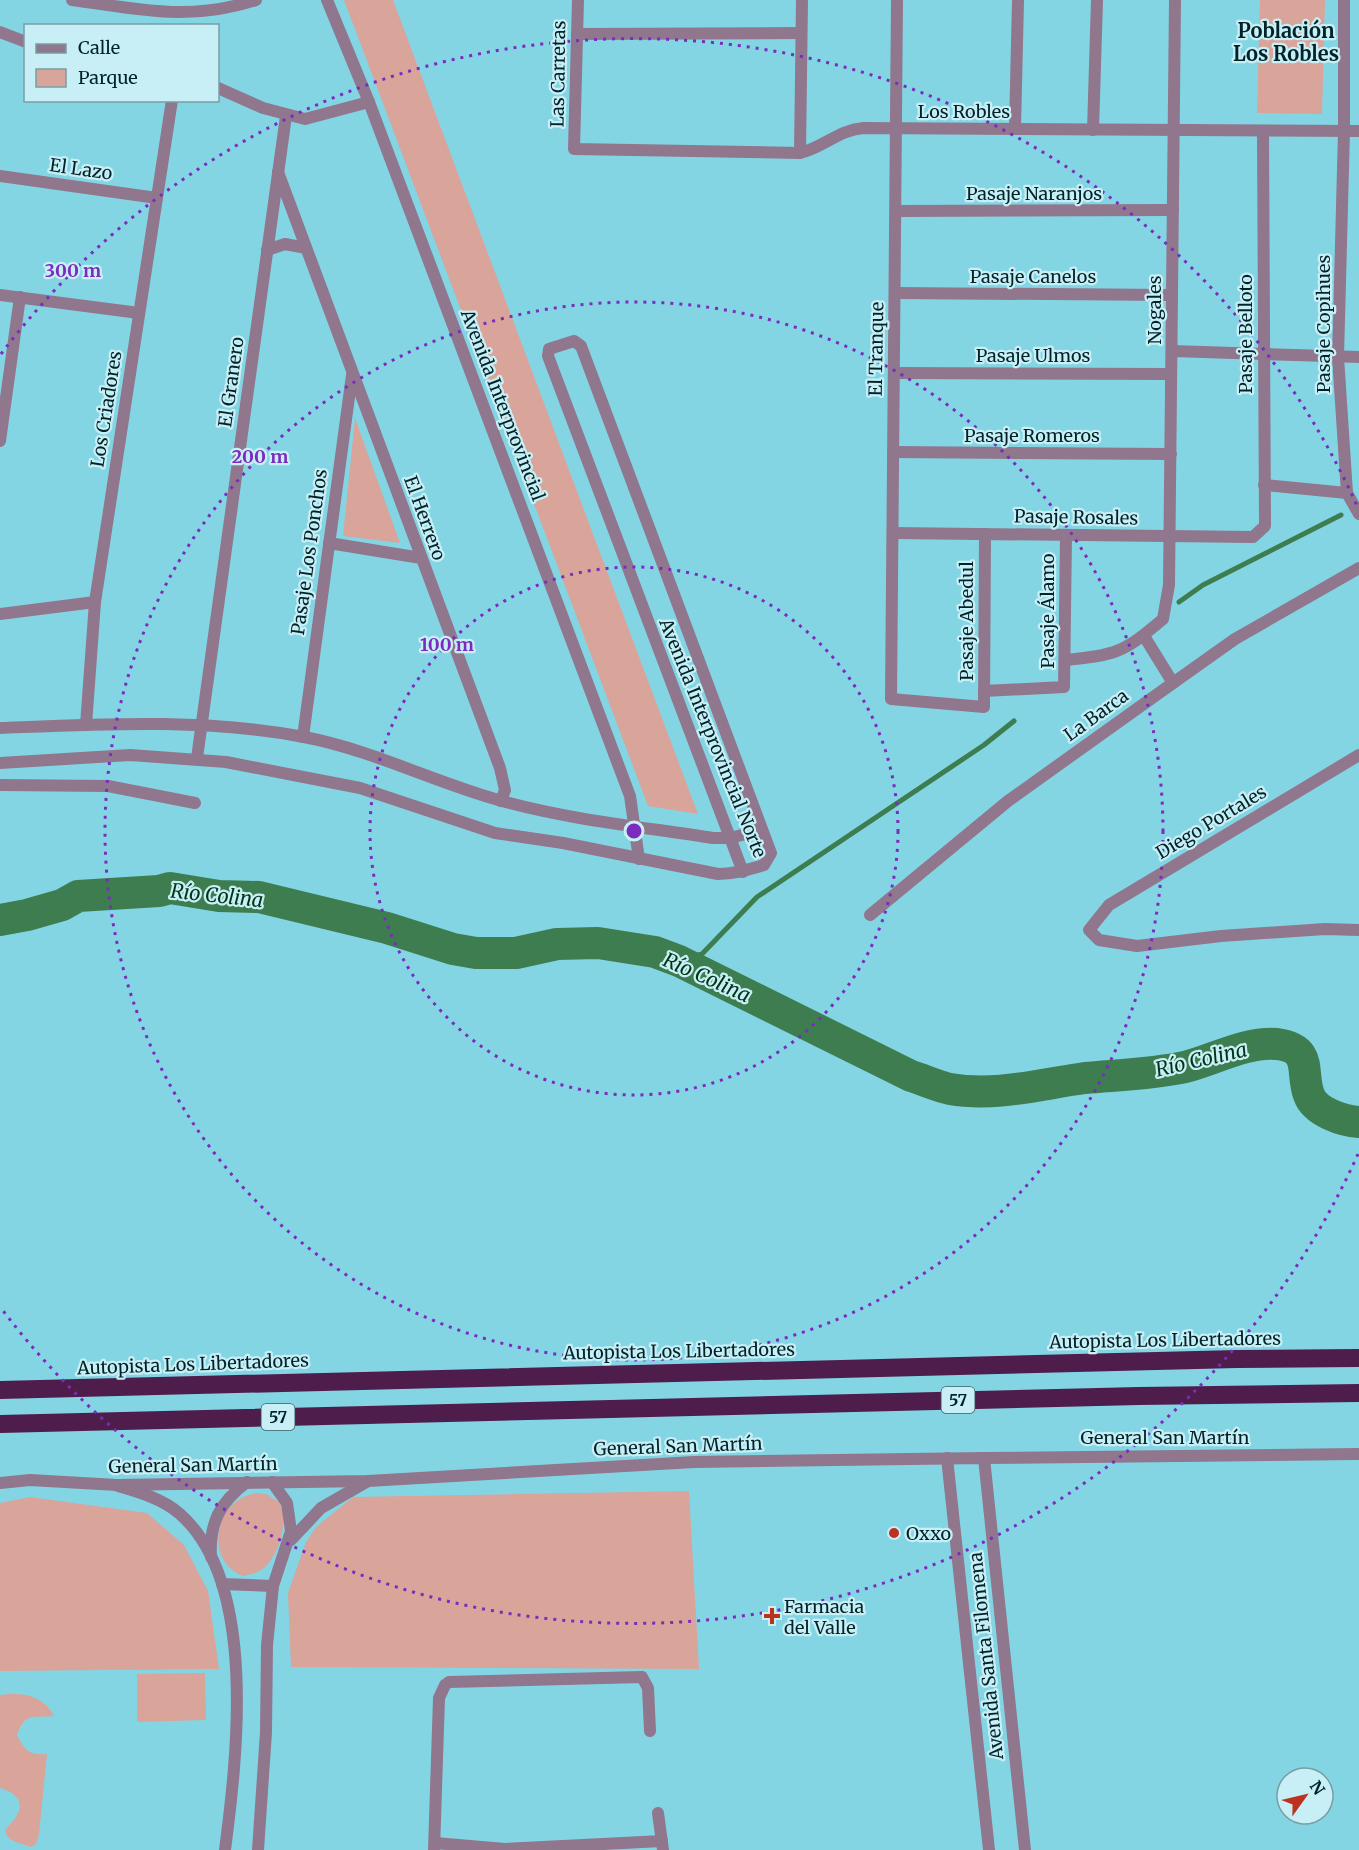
<svg xmlns="http://www.w3.org/2000/svg" width="1359" height="1850" viewBox="0 0 1359 1850" font-family="Merriweather,serif">
  <rect width="100%" height="100%" fill="#84d5e4"/>
  <g fill="#d9a49a">
    <polygon points="344,0 393,0 698,814 648,806"/>
    <polygon points="1260,0 1325,0 1322,114 1257,113"/>
    <polygon points="355,418 400,543 343,536"/>
    <polygon points="689,1491 699,1669 291,1667 288,1593 306,1542 316,1527 353,1497"/>
    <path d="M 259,1493 L 266,1494 L 279,1502 C 289,1518 280,1550 268,1564 C 261,1572 253,1574 243,1576 C 202,1561 215,1496 259,1493 Z"/>
    <polygon points="30,1497 147,1513 184,1545 208,1591 219,1669 0,1671 0,1503"/>
    <polygon points="205,1673 206,1720 137,1722 137,1674"/>
    <path d="M 0,1695 C 22,1692 43,1695 54,1716 C 33,1718 25,1712 17,1735 C 24,1750 30,1756 47,1754 L 39,1834 L 36,1844 L 31,1847 C 20,1843 7,1842 5,1830 C 22,1813 29,1797 0,1788 Z"/>
  </g>
  <g fill="none" stroke-linecap="round" stroke-linejoin="round">
    <g stroke="#3d7d4f" stroke-width="5">
      <polyline points="1179,602 1203,585 1341,515"/>
      <polyline points="679,961 702,954 757,897 984,745 1014,721"/>
    </g>
    <path stroke="#3d7d4f" stroke-width="32" d="M 0,920 L 27,915 L 62,905 L 78,896 L 159,891 L 170,888 L 219,896 L 259,897 L 387,928 L 453,949 L 476,953 L 516,953 L 557,944 L 598,943 L 655,952 L 679,961 L 911,1076 C 924,1080 937,1086 950,1089 C 996,1097 1040,1084 1085,1078 C 1118,1075 1153,1074 1185,1067 C 1213,1060 1247,1041 1277,1044 C 1314,1049 1300,1072 1309,1095 C 1315,1112 1343,1121 1359,1122"/>
    <g stroke="#90778d" stroke-width="12">
      <path d="M 72,0 C 139,9 189,22 256,0"/>
      <polyline points="327,0 369,102 630,796 639,859"/>
      <path d="M 578,0 L 574,149 L 800,153 C 823,148 838,130 863,128 L 1359,131"/>
      <polyline points="897,0 891,699 984,707 985,534"/>
      <polyline points="1344,0 1344,131 1338,357 1347,493 1359,514"/>
      <polyline points="0,32 26,42"/>
      <polyline points="577,34 801,33"/>
      <polyline points="218,88 263,108 305,119 369,102"/>
      <polyline points="1015,129 1018,0"/>
      <polyline points="1093,130 1097,0"/>
      <polyline points="800,153 802,0"/>
      <polyline points="278,172 500,768 505,790 501,801"/>
      <polyline points="0,176 157,198"/>
      <polyline points="896,211 1173,210"/>
      <polyline points="267,250 285,244 306,248"/>
      <polyline points="895,293 1172,295"/>
      <polyline points="0,295 139,313"/>
      <polyline points="1172,351 1359,357"/>
      <polyline points="894,373 1171,374"/>
      <polyline points="0,441 20,297"/>
      <polyline points="893,452 1171,454"/>
      <polyline points="1264,485 1347,493"/>
      <polyline points="893,533 1253,537 1265,526 1263,132"/>
      <polyline points="329,543 421,558"/>
      <polyline points="0,614 95,602"/>
      <polyline points="1144,636 1173,683"/>
      <path d="M 1065,660 C 1116,655 1123,653 1163,619 L 1169,585 L 1175,0"/>
      <polyline points="984,691 1064,687 1066,535"/>
      <polyline points="86,725 95,602 172,100"/>
      <path d="M 0,728 C 101,724 204,718 304,737 C 373,750 435,783 502,801 C 571,820 643,827 713,838 L 730,838 L 762,830"/>
      <polyline points="303,737 352,375"/>
      <polyline points="1359,755 1109,905 1089,930 1099,940 1137,946 1221,936 1325,929 1359,930"/>
      <polyline points="197,758 286,116"/>
      <path d="M 0,763 L 130,755 L 226,762 L 360,788 L 495,833 L 563,843 L 718,874 C 734,874 748,870 764,865 L 771,853 L 581,346 L 574,341 L 549,349 L 548,356 L 743,872"/>
      <polyline points="0,785 108,786 195,803"/>
      <polyline points="870,915 1008,801 1173,683 1235,639 1359,568"/>
      <polyline points="984,1458 1359,1454"/>
      <path d="M 118,1486 C 139,1492 163,1499 180,1514 C 258,1583 237,1757 225,1850"/>
      <polyline points="291,1540 321,1508 368,1481"/>
      <path d="M 211,1557 C 209,1523 220,1502 247,1482"/>
      <polyline points="222,1584 273,1586"/>
      <polyline points="658,1813 663,1850"/>
      <polyline points="435,1843 505,1849 662,1841"/>
      <polyline points="258,1850 266,1732 267,1645 273,1586 291,1531 287,1503 272,1482"/>
      <polyline points="434,1850 439,1698 445,1685 449,1682 642,1677 648,1688 650,1731"/>
    </g>
    <g stroke="#90778d" stroke-width="12">
      <polyline points="947,1458 989,1850"/>
      <polyline points="0,1483 30,1480 117,1485 368,1481 694,1462 984,1458 1025,1850"/>
    </g>
    <g stroke="#4e1d4b" stroke-width="18">
      <polyline points="0,1390 1237,1359 1359,1358"/>
      <polyline points="0,1424 1139,1396 1359,1393"/>
    </g>
  </g>
  <g fill="none" stroke="#7b2cbf" stroke-width="3" stroke-dasharray="3 6">
    <circle cx="634" cy="831" r="264"/>
    <circle cx="634" cy="831" r="529"/>
    <path d="M1358 1154A793 793 0 0 1 1 1308M1 354A793 793 0 0 1 1358 508"/>
  </g>
  <g fill="#bd311f" stroke="#c8eff6" stroke-width="2">
    <circle cx="894" cy="1533" r="6"/>
    <path d="M769 1607h6v6h6v6h-6v6h-6v-6h-6v-6h6z"/>
  </g>
  <g text-anchor="middle" dominant-baseline="central" stroke-width="4.5" stroke-linejoin="round" paint-order="stroke">
    <g fill="#c8eff6" stroke="#3c6066" stroke-width="1.5">
      <rect x="941.5" y="1387" width="33" height="26" rx="4.5"/>
      <rect x="261.5" y="1404" width="33" height="26" rx="4.5"/>
    </g>
    <g font-size="16" font-weight="bold" fill="#002329">
      <text x="958" y="1400">57</text>
      <text x="278" y="1417">57</text>
    </g>
    <g font-size="18" fill="#002329" stroke="#c8eff6">
      <text transform="translate(558 74) rotate(-89)">Las Carretas</text>
      <text x="964" y="111">Los Robles</text>
      <text transform="translate(81 169) rotate(8)">El Lazo</text>
      <text x="1034" y="193">Pasaje Naranjos</text>
      <text x="1033" y="276">Pasaje Canelos</text>
      <text transform="translate(1154 310) rotate(-90)">Nogales</text>
      <text transform="translate(1323 324) rotate(-90)">Pasaje Copihues</text>
      <text transform="translate(1245 334) rotate(-90)">Pasaje Belloto</text>
      <text transform="translate(876 349) rotate(-89)">El Tranque</text>
      <text x="1033" y="355">Pasaje Ulmos</text>
      <text transform="translate(231 382) rotate(-82)">El Granero</text>
      <text transform="translate(503 405) rotate(69)">Avenida Interprovincial</text>
      <text transform="translate(106 409) rotate(-81)">Los Criadores</text>
      <text x="1032" y="435">Pasaje Romeros</text>
      <text transform="translate(1076 517) rotate(1)">Pasaje Rosales</text>
      <text transform="translate(425 518) rotate(70)">El Herrero</text>
      <text transform="translate(309 552) rotate(-82)">Pasaje Los Ponchos</text>
      <text transform="translate(1047 611) rotate(-90)">Pasaje Álamo</text>
      <text transform="translate(966 621) rotate(-90)">Pasaje Abedul</text>
      <text transform="translate(1096 715) rotate(-36)">La Barca</text>
      <text transform="translate(713 738) rotate(68)">Avenida Interprovincial Norte</text>
      <text transform="translate(1211 822) rotate(-31)">Diego Portales</text>
      <text transform="translate(1165 1340) rotate(-1)">Autopista Los Libertadores</text>
      <text transform="translate(679 1351) rotate(-1)">Autopista Los Libertadores</text>
      <text transform="translate(193 1364) rotate(-2)">Autopista Los Libertadores</text>
      <text x="1165" y="1437">General San Martín</text>
      <text transform="translate(678 1446) rotate(-2)">General San Martín</text>
      <text transform="translate(193 1465) rotate(-1)">General San Martín</text>
      <text transform="translate(986 1656) rotate(-96)">Avenida Santa Filomena</text>
    </g>
    <g font-size="18" fill="#002329" stroke="#c8eff6" text-anchor="start">
      <text x="906" y="1533">Oxxo</text>
      <text x="784" y="1606">Farmacia<tspan x="784" dy="21">del Valle</tspan></text>
    </g>
    <g font-size="20" font-weight="bold" fill="#002329" stroke="#c8eff6">
      <text x="1286" y="30">Población<tspan x="1286" dy="23">Los Robles</tspan></text>
    </g>
    <g font-size="20" font-style="italic" fill="#013515" stroke="#c8eff6">
      <text transform="translate(217 895) rotate(6)">Río Colina</text>
      <text transform="translate(707 977) rotate(24)">Río Colina</text>
      <text transform="translate(1201 1059) rotate(-13)">Río Colina</text>
    </g>
  </g>
  <circle cx="634" cy="831" r="9" fill="#7b2cbf" stroke="#c8eff6" stroke-width="3"/>
  <g font-size="18" text-anchor="middle" font-weight="bold" fill="#7b2cbf" stroke="#c8eff6" stroke-width="4.5" stroke-linejoin="round" paint-order="stroke">
    <text x="73" y="277">300 m</text>
    <text x="260" y="463">200 m</text>
    <text x="447" y="651">100 m</text>
  </g>
  <rect x="24" y="24" width="195" height="78" fill="#c8eff6" stroke="#789da4" stroke-width="1.5"/>
  <rect x="36" y="44" width="30" height="9" fill="#90778d" stroke="#789da4" stroke-width="1.5"/>
  <text x="78" y="54" font-size="18" fill="#002329">Calle</text>
  <rect x="36" y="69" width="30" height="18" fill="#d9a49a" stroke="#789da4" stroke-width="1.5"/>
  <text x="78" y="84" font-size="18" fill="#002329">Parque</text>
  <g transform="translate(1305 1796) rotate(56)"><circle r="28" fill="#c8eff6" stroke="#789da4" stroke-width="1.5"/>
  <path d="M0-4.5L10 22L0 15L-10 22Z" fill="#bd311f"/>
  <text y="-9" font-size="16" font-weight="bold" text-anchor="middle" fill="#002329">N</text>
  </g>
</svg>
